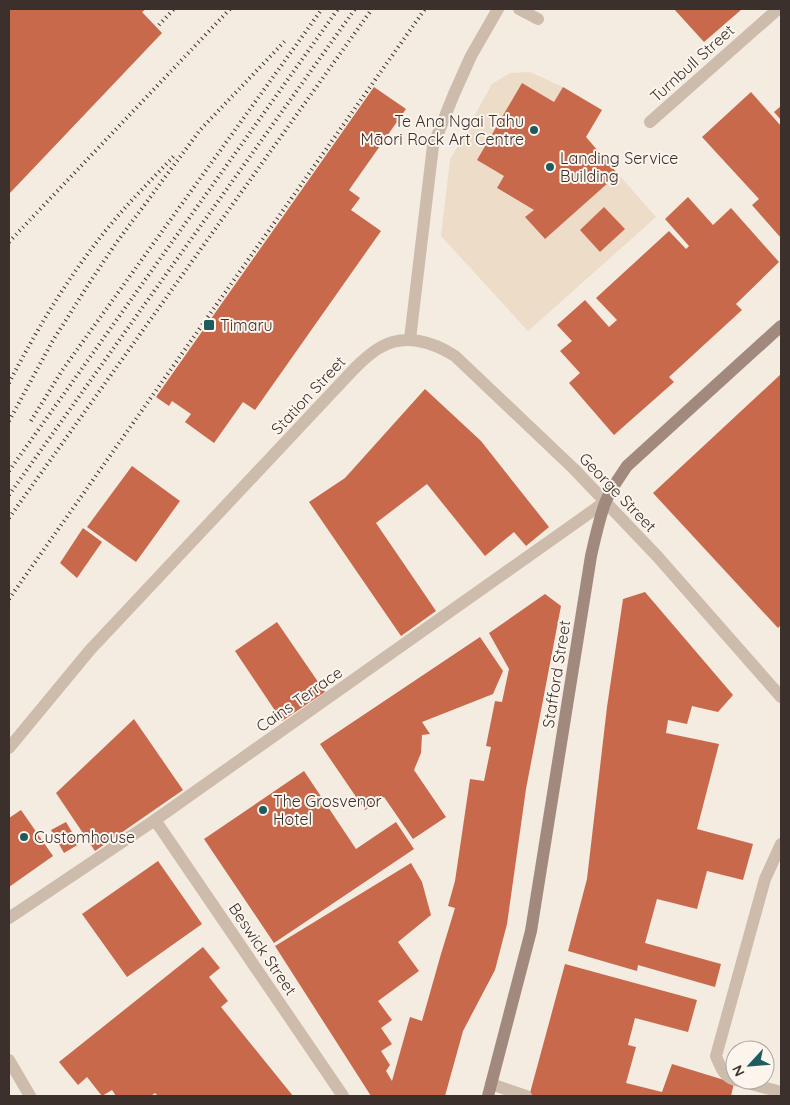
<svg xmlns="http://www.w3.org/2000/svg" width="790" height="1105" viewBox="0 0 790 1105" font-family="Quicksand,sans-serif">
  <rect width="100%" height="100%" fill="#f4ebe1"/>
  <polygon fill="#ecdcc8" points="530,72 563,87 554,102 504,176 497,189 534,210 526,218 544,239 618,174 656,217 528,331 441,236 450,160 492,84 510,73"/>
  <g fill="#c8694b">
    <polygon points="9,9 146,9 142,12 162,33 9,194"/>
    <polygon points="674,9 742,9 704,42"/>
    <polygon points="522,83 554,102 563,87 602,110 586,137 618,174 545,239 525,217 534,210 497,188 504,176 477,160"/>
    <polygon points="374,87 406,109 349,190 360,198 351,210 381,231 255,410 243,402 214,443 185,422 191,414 172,401 169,406 156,397"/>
    <polygon points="751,92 781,126 781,238 752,205 759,199 702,137"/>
    <polygon points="781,106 781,120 774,112"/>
    <polygon points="688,197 713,225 731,208 779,262 736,304 742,310 669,377 674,382 614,435 569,383 580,373 560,351 572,341 557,325 585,300 609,327 617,320 596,298 669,231 686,249 689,246 665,219"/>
    <polygon points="604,207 625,229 600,252 580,230"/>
    <polygon points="781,374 781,625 778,628 653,493"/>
    <polygon points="425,389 481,441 549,527 526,546 514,532 485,556 427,484 376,523 436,611 401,636 309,502 345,478"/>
    <polygon points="132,466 180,501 136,562 87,527"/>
    <polygon points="83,528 102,542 77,578 60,563"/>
    <polygon points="645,592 733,695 718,712 692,706 687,724 668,720 666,733 719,744 697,829 753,844 743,880 707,871 697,909 657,899 645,943 721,964 715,987 638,965 637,971 568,951 587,879 607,707 623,599"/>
    <polygon points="545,594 561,606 526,789 507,924 495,970 463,1031 445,1096 371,1096 275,946 411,863 422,882 431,915 398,942 419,971 378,1001 392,1020 381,1028 392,1044 381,1051 390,1065 386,1071 392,1081 410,1017 422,1021 441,954 455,908 448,906 455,881 470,779 484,781 491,747 486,746 495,701 502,702 509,669 489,633"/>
    <polygon points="277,622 325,692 282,721 235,651"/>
    <polygon points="480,637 503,671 493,694 422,722 430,734 422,735 421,753 414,770 446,817 413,839 384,797 365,810 320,744"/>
    <polygon points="134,719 183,790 95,851 56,793"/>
    <polygon points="304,771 356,849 396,822 414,849 274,943 204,839"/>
    <polygon points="21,810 53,856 9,887 9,818"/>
    <polygon points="66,822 79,844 64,853 51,830"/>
    <polygon points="158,861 202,924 127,977 82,914"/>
    <polygon points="203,947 220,968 209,977 228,1001 221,1007 293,1096 158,1096 155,1093 151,1096 116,1096 112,1090 102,1096 87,1077 78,1085 59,1062"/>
    <polygon points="565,964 697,1000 688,1032 635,1018 628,1045 636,1047 626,1083 662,1092 672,1064 734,1083 731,1096 530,1096 530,1093"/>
  </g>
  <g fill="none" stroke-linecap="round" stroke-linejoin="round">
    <g stroke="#cdbbac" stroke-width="12">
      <polyline points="519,9 538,19"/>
      <path d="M 735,1080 C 724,1077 720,1066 716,1056 L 765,879 L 781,844"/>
      <polyline points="736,1080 781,1092"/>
    </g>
    <polyline stroke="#cdbbac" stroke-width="12" points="491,1084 526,1096"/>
    <g stroke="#cdbbac" stroke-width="12">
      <polyline points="650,122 778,9"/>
      <polyline points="410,339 433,146 454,94 471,56 498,9"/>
      <polyline points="155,820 343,1096"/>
      <polyline points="9,918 155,820 605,502"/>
    </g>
    <g stroke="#cdbbac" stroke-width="12">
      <path d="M 9,748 L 90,650 L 354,369 C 362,361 371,352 381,347 C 405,333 433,342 455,356 L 574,469 L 657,556 L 781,697"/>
      <polyline points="9,1060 30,1096"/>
    </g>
    <path stroke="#a18a7d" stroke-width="12" d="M 488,1096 L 531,931 L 591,556 C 595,538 599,520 605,503 C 610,490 619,478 627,466 L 781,326"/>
    <g stroke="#3b302b" stroke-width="4" stroke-dasharray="1 4" stroke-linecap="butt">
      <polyline points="159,25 174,9"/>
      <polyline points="9,242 230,9"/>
      <path d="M 9,383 C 39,325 74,267 117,217 C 135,196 155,176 174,156"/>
      <polyline points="9,421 52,342 90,282 114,246 200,130 285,41"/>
      <polyline points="31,421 61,372 322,9"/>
      <polyline points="9,471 338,9"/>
      <polyline points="9,495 355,9"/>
      <polyline points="9,518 372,9"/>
      <polyline points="9,599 425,9"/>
    </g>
  </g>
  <g fill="#1f5a5e" stroke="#fbf5ee" stroke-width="2">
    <circle cx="534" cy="130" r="5"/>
    <circle cx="550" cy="167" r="5"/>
    <rect x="203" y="319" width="12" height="12" rx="2.5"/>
    <circle cx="263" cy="810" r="5"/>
    <circle cx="24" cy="837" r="5"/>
  </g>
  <g text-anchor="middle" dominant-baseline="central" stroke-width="4" stroke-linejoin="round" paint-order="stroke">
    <g font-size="16" fill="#3b302b" stroke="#fbf5ee">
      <text transform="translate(692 63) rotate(-42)">Turnbull Street</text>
      <text transform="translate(308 395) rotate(-47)">Station Street</text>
      <text transform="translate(618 492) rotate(46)">George Street</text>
      <text transform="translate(556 674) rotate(-81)">Stafford Street</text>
      <text transform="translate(299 699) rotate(-35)">Cains Terrace</text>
      <text transform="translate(263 949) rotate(56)">Beswick Street</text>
    </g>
    <g font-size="16" fill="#3b302b" stroke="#fbf5ee" text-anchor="start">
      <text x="524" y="121" text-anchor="end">Te Ana Ngai Tahu<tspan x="524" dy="18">Māori Rock Art Centre</tspan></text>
      <text x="560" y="158">Landing Service<tspan x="560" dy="18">Building</tspan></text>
      <text x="220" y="325">Timaru</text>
      <text x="273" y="801">The Grosvenor<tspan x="273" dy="18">Hotel</tspan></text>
      <text x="34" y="837">Customhouse</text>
    </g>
  </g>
  <rect width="790" height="1105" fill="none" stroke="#3b302b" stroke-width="20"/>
  <g transform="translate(750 1065) rotate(244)"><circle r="24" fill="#fbf5ee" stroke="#aea6a0"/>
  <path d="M0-4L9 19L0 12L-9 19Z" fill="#1f5a5e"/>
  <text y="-8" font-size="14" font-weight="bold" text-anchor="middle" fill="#3b302b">N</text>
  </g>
</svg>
